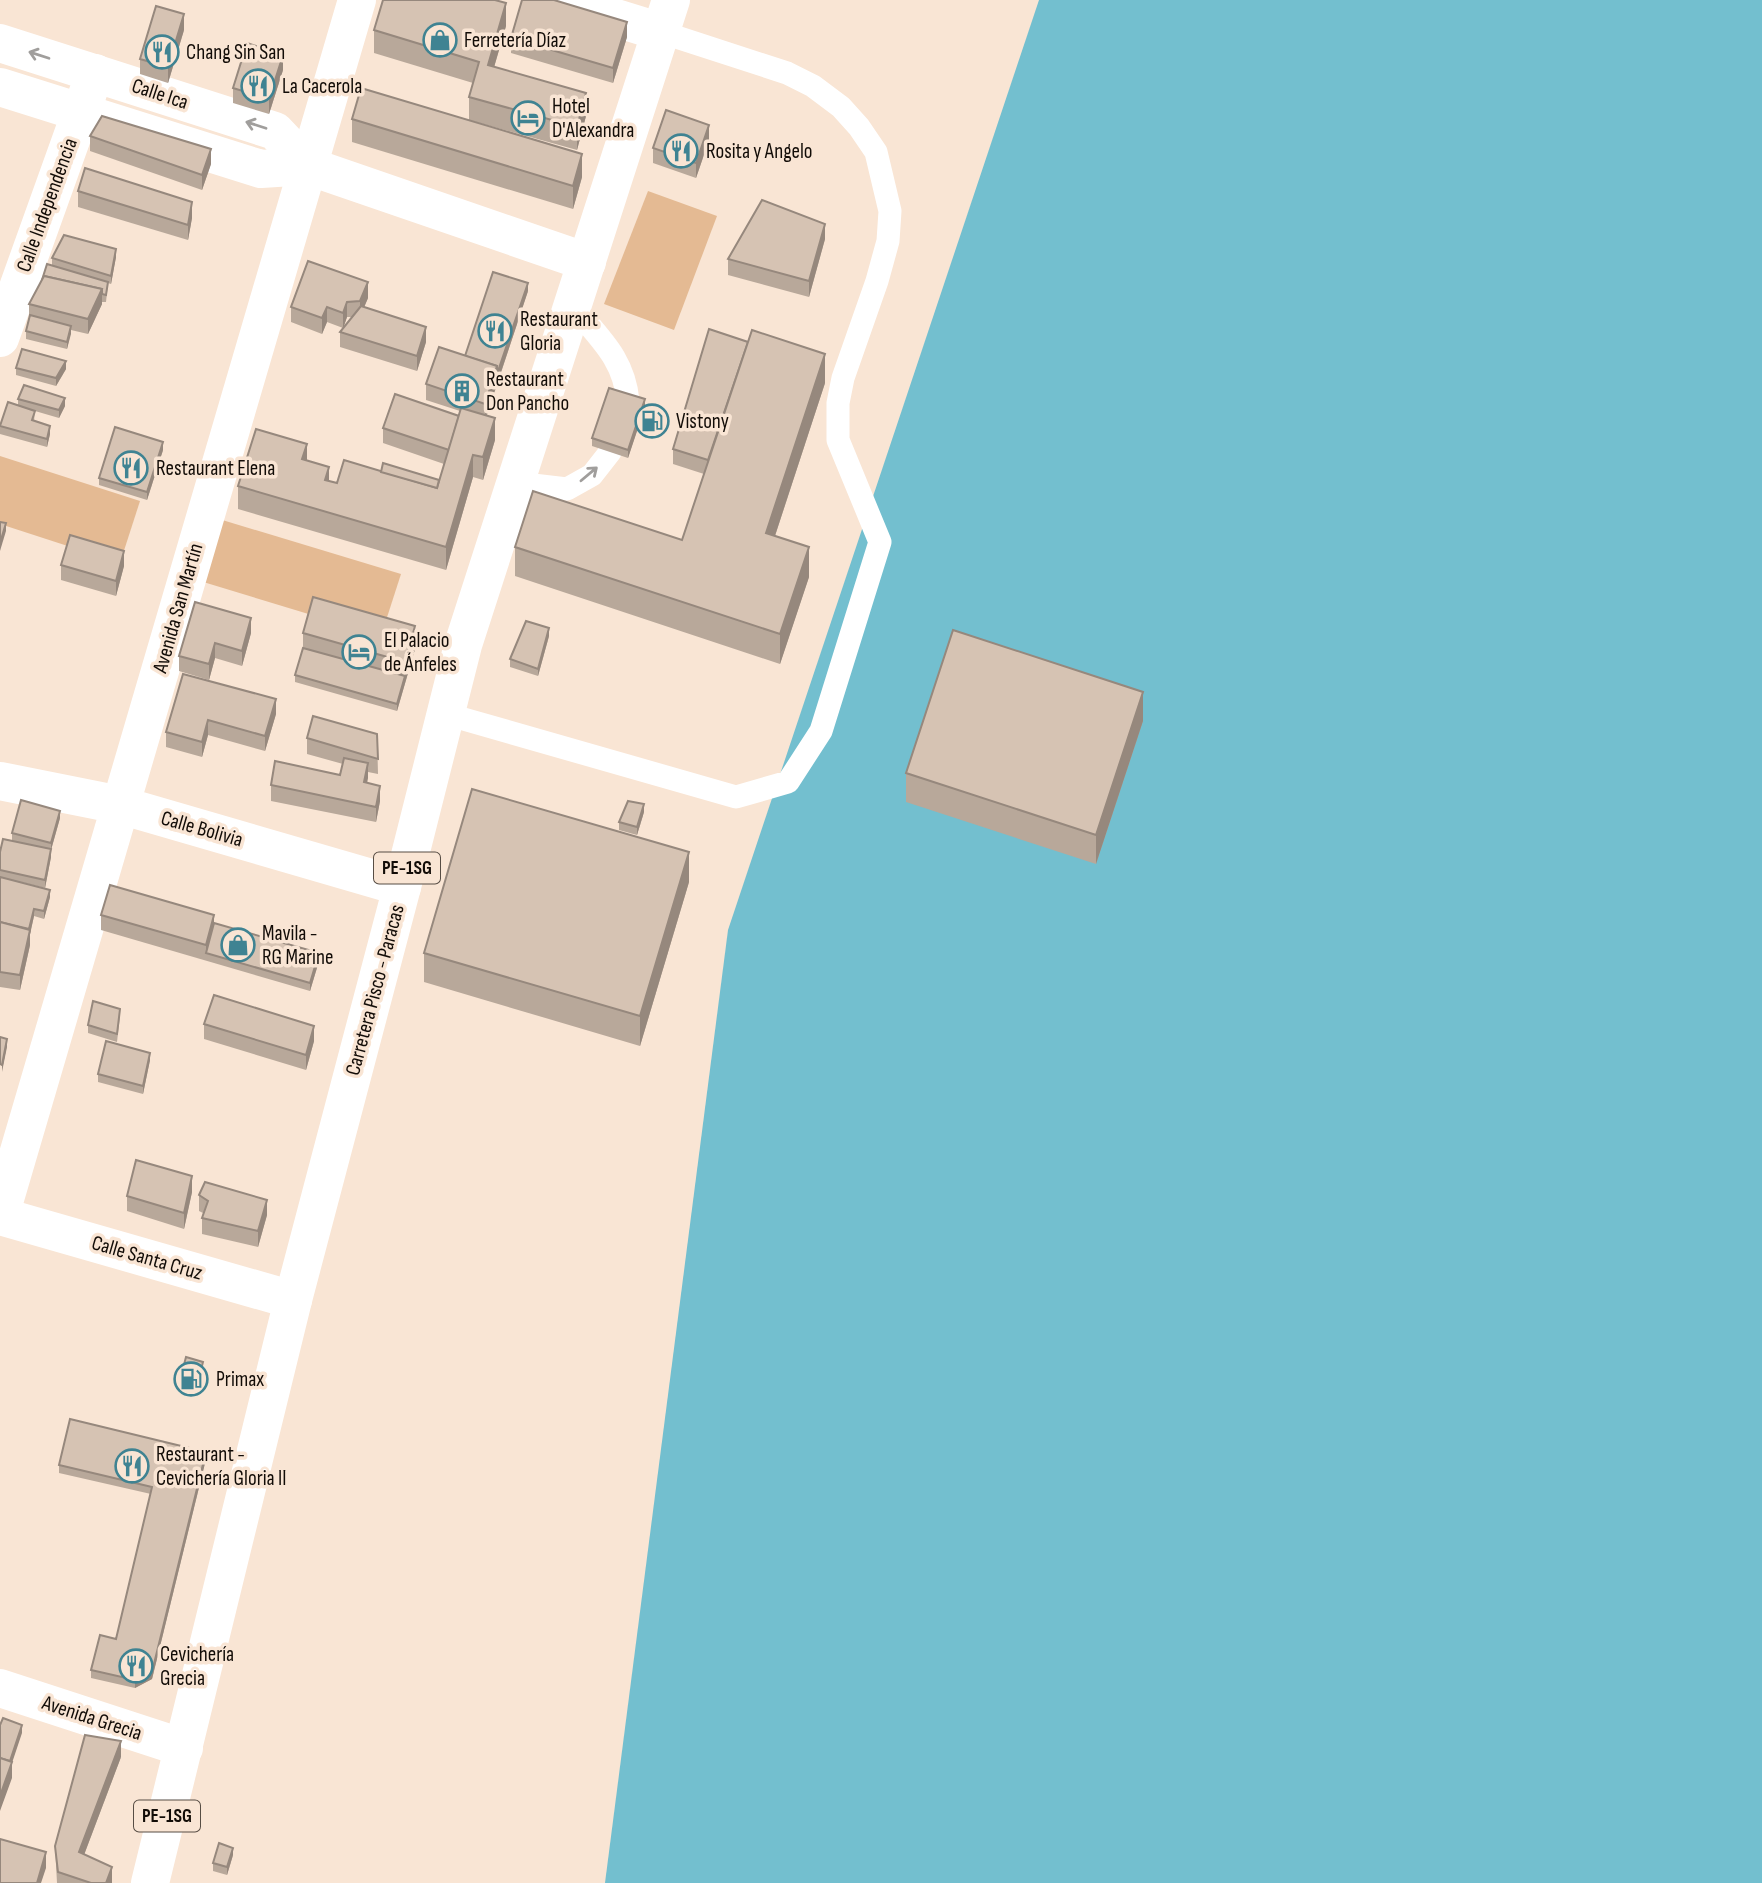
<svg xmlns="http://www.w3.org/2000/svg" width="1762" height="1883" viewBox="0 0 1762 1883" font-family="'Sofia Sans Condensed',sans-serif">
  <rect width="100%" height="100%" fill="#f9e5d4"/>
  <g fill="#e4ba93">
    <polygon points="648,191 717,216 674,330 604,304"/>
    <polygon points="0,456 140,501 120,563 0,524"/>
    <polygon points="219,519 401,574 381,636 200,581"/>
  </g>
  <polygon fill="#73bfcf" points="1039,0 1762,0 1762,1883 605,1883 728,930"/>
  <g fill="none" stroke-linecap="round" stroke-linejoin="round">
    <g stroke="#fff" stroke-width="23">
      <path d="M 573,306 C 599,338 624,358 628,401"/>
      <polyline points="516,483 567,489 592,475 610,452"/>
      <polyline points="446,714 736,797 788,782 821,731 880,542 838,440 838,403 843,378 877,281 888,241 890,211 876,152 859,127 841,107 813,86 787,73 661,32"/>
    </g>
    <g stroke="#fff" stroke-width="38">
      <polyline points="558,0 661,32"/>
      <polyline points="0,338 95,73"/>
      <polyline points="0,781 120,805 402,887"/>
      <polyline points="0,1216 357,0"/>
      <polyline points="0,1216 293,1300"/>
      <polyline points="0,1688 184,1748"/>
    </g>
    <g stroke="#fff" stroke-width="38">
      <polyline points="0,43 275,131 308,166"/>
      <polyline points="0,87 261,169 308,166 587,262"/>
    </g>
    <polyline stroke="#fff" stroke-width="38" points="150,1883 293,1300 402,887 463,645 671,0"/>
  </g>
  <g fill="#b8a89a" fill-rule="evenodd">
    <polygon points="506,26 494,67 586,116 577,150 469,120 469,97 473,83 374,53 374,30"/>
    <polygon points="184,30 168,83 140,74 140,59"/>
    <polygon points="627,37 613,83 511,53 511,38"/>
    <polygon points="283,70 269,114 233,103 233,88"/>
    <polygon points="352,119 582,177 573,209 352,142"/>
    <polygon points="90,136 211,164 202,190 90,151"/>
    <polygon points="709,140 696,178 653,163 653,148"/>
    <polygon points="78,191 192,218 188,240 78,207"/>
    <polygon points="825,239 809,297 728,275 728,259"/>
    <polygon points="116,257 111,284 108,283 106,302 102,302 102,304 88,334 71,330 67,349 26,339 26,331 29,319 29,304 52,266 52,258"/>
    <polygon points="528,291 487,415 495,440 483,480 473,477 446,570 238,509 238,486 307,461 329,481 337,483 381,472 439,480 444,464 383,443 383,428 459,416 460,411 426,400 426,384 465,356"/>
    <path d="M 368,298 L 364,307 L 426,342 L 417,371 L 340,347 L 340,332 L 343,328 L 327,322 L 322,334 L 291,322 L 291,307 ZM 347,317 L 352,317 L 343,328 Z"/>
    <polygon points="16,368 66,369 56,386 16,375"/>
    <polygon points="825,383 775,536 809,577 780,664 515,576 515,547 682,540 704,474 673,464 673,449"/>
    <polygon points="18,399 65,406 59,418 35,411 34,421 50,434 47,447 0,434 0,424 18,405"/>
    <polygon points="645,407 628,458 592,446 592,438"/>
    <polygon points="163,450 147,500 99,485 99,478"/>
    <polygon points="61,565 124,566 116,596 61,580"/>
    <polygon points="195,602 251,633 242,666 215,658 209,680 179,671 179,656"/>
    <polygon points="303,633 415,649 397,711 295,682 295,675 303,648"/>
    <polygon points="549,636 538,676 510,667 510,659"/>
    <polygon points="183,674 276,714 265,751 208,735 202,757 166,747 166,732"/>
    <polygon points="1143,721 1096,864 906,802 906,773"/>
    <polygon points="377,734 378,774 368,772 367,783 380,801 376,822 271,801 271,785 340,775 343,764 307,754 307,738"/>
    <polygon points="644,812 637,835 619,830 619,822"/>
    <polygon points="60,818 51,850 51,857 45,888 21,882 50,897 44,919 34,916 30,934 30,945 20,990 0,987 0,852 12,841 12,833"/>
    <polygon points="689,882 640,1046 424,982 424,953"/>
    <polygon points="101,915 214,923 319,961 310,991 101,930"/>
    <polygon points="120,1016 117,1042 88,1033 88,1025"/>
    <polygon points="204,1024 314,1041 306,1070 204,1039"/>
    <polygon points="150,1060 143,1094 98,1082 98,1074"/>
    <polygon points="192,1192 184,1229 127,1211 127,1196"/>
    <polygon points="199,1195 267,1215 258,1247 202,1234 202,1218 203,1213 199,1211"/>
    <polygon points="203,1370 197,1392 180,1388 180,1380"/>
    <polygon points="206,1459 152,1679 135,1688 91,1678 91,1670 116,1639 151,1494 59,1473 59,1465"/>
    <polygon points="121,1757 84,1855 112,1883 57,1883 55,1846"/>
    <polygon points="233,1855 227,1875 213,1871 213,1863"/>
  </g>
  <g fill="#96887d">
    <polygon points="506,3 506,26 488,88 488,65"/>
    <polygon points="184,14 184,30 168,83 168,67"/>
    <polygon points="627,22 627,37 613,83 613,68"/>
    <polygon points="283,55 283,70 269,114 269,99"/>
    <polygon points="586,93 586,116 577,150 577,127"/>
    <polygon points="709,125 709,140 696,178 696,163"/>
    <polygon points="211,149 211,164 202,190 202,175"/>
    <polygon points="582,154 582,177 573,209 573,186"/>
    <polygon points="192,202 192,218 188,240 188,225"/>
    <polygon points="825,224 825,239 809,297 809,281"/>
    <polygon points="116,249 116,257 111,284 111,276"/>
    <polygon points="368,282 368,298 360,317 360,301"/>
    <polygon points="528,283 528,291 485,420 485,404 497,366"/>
    <polygon points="102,289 102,304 88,334 88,319"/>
    <polygon points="347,302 347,317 343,329 343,313"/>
    <polygon points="327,307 327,322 322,334 322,318"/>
    <polygon points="71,326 71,334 67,349 67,342"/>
    <polygon points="426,327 426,342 417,371 417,356"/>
    <polygon points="825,354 825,383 766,563 766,533"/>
    <polygon points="66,361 66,369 56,386 56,378"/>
    <polygon points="65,398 65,406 59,418 59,410"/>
    <polygon points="645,399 645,407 628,458 628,450"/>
    <polygon points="495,418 495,440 483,480 483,457"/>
    <polygon points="50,426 50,434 47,447 47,439"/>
    <polygon points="163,442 163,450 147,500 147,492"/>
    <polygon points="307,444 307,467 302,459"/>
    <polygon points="473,455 473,477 446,570 446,547"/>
    <polygon points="329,467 329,490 325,480"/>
    <polygon points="6,523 6,531 0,551 0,543"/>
    <polygon points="809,547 809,577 780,664 780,634"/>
    <polygon points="124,551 124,566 116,596 116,581"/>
    <polygon points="251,618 251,633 242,666 242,651"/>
    <polygon points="415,626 415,649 397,711 397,704 405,676 405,662"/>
    <polygon points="549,628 549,636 538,676 538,669"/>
    <polygon points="215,643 215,658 209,680 209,664"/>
    <polygon points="1143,692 1143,721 1096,864 1096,835"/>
    <polygon points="276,699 276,714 265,751 265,736"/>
    <polygon points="208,720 208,735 202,757 202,742"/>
    <polygon points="368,763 368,778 364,797 364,782"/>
    <polygon points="380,786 380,801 376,822 376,807"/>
    <polygon points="644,804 644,812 637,835 637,827"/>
    <polygon points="60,811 60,818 51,850 51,857 45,888 45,880 51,850 51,843"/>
    <polygon points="689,852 689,882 640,1046 640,1016"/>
    <polygon points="50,890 50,897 44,919 44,911"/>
    <polygon points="34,909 34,916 30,934 30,945 20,990 20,975 29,930"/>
    <polygon points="214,915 214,930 206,953 206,945"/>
    <polygon points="319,953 319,961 310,991 310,983"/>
    <polygon points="314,1026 314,1041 306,1070 306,1055"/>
    <polygon points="7,1039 7,1047 2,1072 2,1065"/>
    <polygon points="150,1053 150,1060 143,1094 143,1086"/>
    <polygon points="192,1176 192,1192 184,1229 184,1213"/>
    <polygon points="267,1200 267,1215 258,1247 258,1231"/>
    <polygon points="203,1362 203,1370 197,1392 197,1385"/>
    <polygon points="206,1452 206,1459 152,1679 135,1688 135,1680"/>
    <polygon points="22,1725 22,1733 12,1763 12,1778 0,1811 0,1796 10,1769 10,1761"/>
    <polygon points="121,1741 121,1757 79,1868 79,1852"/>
    <polygon points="233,1848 233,1855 227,1875 227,1867"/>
    <polygon points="46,1852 46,1868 41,1883 37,1883"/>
    <polygon points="112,1867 112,1883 106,1883"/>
  </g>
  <g fill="#d6c3b3" stroke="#96887d" stroke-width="2">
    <polygon points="383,0 495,0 506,3 488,65 586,93 577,127 469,97 479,62 374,30"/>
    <polygon points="522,0 554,0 627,22 613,68 511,38"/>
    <polygon points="156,6 184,14 168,67 140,59"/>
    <polygon points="247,43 283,55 269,99 233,88"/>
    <polygon points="361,88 582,154 573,186 352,119"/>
    <polygon points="666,110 709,125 696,163 653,148"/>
    <polygon points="102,116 211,149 202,175 90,136"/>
    <polygon points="85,168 192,202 188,225 78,191"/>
    <polygon points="762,200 825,224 809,281 728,259"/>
    <polygon points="64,235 116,249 111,276 52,258"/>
    <polygon points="308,261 368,282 360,301 347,302 343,313 327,307 322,318 291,307"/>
    <polygon points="47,264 108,282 106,295 102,294 102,289 44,276 42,280"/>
    <polygon points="493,272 528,283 497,374 497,366 465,356"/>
    <polygon points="44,276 102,289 88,319 29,304"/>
    <polygon points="361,306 426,327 417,356 340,332"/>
    <polygon points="30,315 71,326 67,342 26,331"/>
    <polygon points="709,329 748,342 708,460 673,449"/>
    <polygon points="752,330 825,354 766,533 809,547 780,634 515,547 533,491 682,540"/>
    <polygon points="439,347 497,366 485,404 426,384"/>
    <polygon points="22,349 66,361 56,378 16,368"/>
    <polygon points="24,385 65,398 59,410 18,399"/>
    <polygon points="609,388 645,399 628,450 592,438"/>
    <polygon points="395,394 459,416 449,450 383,428"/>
    <polygon points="8,402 35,411 32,420 50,426 47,439 0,426"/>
    <polygon points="461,408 495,418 483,457 473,455 446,547 238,486 256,429 307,444 302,459 329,467 325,480 337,483 344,460 437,488"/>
    <polygon points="115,427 163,442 147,492 99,478"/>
    <polygon points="383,463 439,480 437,488 381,472"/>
    <polygon points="0,522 6,523 0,543"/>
    <polygon points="70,535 124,551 116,581 61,565"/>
    <polygon points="313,597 415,626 405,662 303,633"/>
    <polygon points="195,602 251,618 242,651 215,643 209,664 179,656"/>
    <polygon points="526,621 549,628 538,669 510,659"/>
    <polygon points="953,630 1143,692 1096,835 906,773"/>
    <polygon points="303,648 405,676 397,704 295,675"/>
    <polygon points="183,674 276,699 265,736 208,720 202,742 166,732"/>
    <polygon points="313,716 377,734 378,759 307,738"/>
    <polygon points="344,758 368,763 364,782 380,786 376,807 271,785 275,761 340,775"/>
    <polygon points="472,789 689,852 640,1016 424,953"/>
    <polygon points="21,800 60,811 51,843 12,833"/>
    <polygon points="628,801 644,804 637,827 619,822"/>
    <polygon points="3,839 51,849 45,880 0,870 0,852"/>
    <polygon points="0,877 50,890 44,911 34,909 29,929 0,922"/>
    <polygon points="110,885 214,915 206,945 101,915"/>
    <polygon points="0,922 30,930 20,975 0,972"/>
    <polygon points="214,923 319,953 310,983 206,953"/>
    <polygon points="214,995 314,1026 306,1055 204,1024"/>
    <polygon points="93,1001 120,1009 117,1034 88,1025"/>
    <polygon points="0,1037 7,1039 2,1065 0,1064"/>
    <polygon points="106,1041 150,1053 143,1086 98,1074"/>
    <polygon points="136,1160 192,1176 184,1213 127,1196"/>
    <polygon points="205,1182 267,1200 258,1231 202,1218 208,1201 199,1195"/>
    <polygon points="186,1357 203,1362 197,1385 180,1380"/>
    <polygon points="70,1419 206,1452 152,1672 135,1680 91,1670 100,1635 116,1639 152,1487 59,1465"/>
    <polygon points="3,1718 22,1725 10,1761 0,1758 0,1725"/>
    <polygon points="85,1735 121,1741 79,1852 112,1867 106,1883 91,1883 58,1872 55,1846"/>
    <polygon points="0,1758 12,1762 0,1796"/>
    <polygon points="0,1839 46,1852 37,1883 0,1883"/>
    <polygon points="219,1843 233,1848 227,1867 213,1863"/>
  </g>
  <defs><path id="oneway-shaft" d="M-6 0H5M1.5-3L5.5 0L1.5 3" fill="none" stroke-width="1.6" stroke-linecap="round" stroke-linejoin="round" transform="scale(1.75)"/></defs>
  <g stroke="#a09e9c">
    <use href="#oneway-shaft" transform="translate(39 55) rotate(-162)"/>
    <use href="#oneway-shaft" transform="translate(256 125) rotate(-162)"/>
    <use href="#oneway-shaft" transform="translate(589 474) rotate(-40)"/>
  </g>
  <defs>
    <symbol id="shop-ring" viewBox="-11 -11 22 22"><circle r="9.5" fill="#f9e5d4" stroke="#3f8392" stroke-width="1.5"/><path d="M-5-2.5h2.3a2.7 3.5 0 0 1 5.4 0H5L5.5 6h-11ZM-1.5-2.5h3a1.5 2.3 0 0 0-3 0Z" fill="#3f8392"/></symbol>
    <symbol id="restaurant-ring" viewBox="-11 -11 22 22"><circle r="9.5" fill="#f9e5d4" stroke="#3f8392" stroke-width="1.5"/><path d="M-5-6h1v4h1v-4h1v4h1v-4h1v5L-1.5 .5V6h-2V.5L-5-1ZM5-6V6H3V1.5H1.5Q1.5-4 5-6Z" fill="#3f8392"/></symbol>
    <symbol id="hotel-ring" viewBox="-11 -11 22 22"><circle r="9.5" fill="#f9e5d4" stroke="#3f8392" stroke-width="1.5"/><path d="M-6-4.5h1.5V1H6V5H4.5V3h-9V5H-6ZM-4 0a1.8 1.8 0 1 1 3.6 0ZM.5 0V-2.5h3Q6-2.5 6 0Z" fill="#3f8392"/></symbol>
    <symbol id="building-ring" viewBox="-11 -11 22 22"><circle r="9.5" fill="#f9e5d4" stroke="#3f8392" stroke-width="1.5"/><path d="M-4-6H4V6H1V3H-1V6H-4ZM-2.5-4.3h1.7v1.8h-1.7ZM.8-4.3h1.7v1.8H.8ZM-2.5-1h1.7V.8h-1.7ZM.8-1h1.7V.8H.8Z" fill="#3f8392"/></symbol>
    <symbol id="fuel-ring" viewBox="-11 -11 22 22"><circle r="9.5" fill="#f9e5d4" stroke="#3f8392" stroke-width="1.5"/><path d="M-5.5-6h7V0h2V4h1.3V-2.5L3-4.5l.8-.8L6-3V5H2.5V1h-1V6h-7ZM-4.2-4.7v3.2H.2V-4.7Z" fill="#3f8392"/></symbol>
  </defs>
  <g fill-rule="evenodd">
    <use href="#shop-ring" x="421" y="21" width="38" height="38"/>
    <use href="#restaurant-ring" x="143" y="33" width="38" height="38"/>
    <use href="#restaurant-ring" x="239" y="67" width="38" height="38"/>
    <use href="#hotel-ring" x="509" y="99" width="38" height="38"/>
    <use href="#restaurant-ring" x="662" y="132" width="38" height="38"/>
    <use href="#restaurant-ring" x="476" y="312" width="38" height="38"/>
    <use href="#building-ring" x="443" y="372" width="38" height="38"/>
    <use href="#fuel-ring" x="633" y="402" width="38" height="38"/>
    <use href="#restaurant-ring" x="112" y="449" width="38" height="38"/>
    <use href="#hotel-ring" x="340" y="633" width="38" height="38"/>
    <use href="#shop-ring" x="219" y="926" width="38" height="38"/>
    <use href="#fuel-ring" x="172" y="1360" width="38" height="38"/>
    <use href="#restaurant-ring" x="113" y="1447" width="38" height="38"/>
    <use href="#restaurant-ring" x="117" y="1647" width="38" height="38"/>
  </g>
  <g text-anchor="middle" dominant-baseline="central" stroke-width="7" stroke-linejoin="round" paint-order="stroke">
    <g fill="#f9e5d4" stroke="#574d44" stroke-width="2">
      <rect x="374" y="852.5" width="66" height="31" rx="5"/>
      <rect x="134" y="1800.5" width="66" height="31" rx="5"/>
    </g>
    <g font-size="19" font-weight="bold" fill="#120c07">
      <text x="407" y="868">PE-1SG</text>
      <text x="167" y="1816">PE-1SG</text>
    </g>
    <g font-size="21" fill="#120c07" stroke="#f9e5d4" text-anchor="start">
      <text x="464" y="40">Ferretería Díaz</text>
      <text x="186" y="52">Chang Sin San</text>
      <text x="282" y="86">La Cacerola</text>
      <text x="552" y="106">Hotel<tspan x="552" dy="24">D'Alexandra</tspan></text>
      <text x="706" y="151">Rosita y Angelo</text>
      <text x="520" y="319">Restaurant<tspan x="520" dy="24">Gloria</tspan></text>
      <text x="486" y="379">Restaurant<tspan x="486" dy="24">Don Pancho</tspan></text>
      <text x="676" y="421">Vistony</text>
      <text x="156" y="468">Restaurant Elena</text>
      <text x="384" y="640">El Palacio<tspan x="384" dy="24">de Ánfeles</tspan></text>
      <text x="262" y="933">Mavila -<tspan x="262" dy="24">RG Marine</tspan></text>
      <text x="216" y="1379">Primax</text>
      <text x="156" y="1454">Restaurant -<tspan x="156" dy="24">Cevichería Gloria II</tspan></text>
      <text x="160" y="1654">Cevichería<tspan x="160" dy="24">Grecia</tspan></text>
    </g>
    <g font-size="21" fill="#120c07" stroke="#f9e5d4">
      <text transform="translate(160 94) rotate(18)">Calle Ica</text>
      <text transform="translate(47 205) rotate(-70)">Calle Independencia</text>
      <text transform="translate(178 608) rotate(-74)">Avenida San Martín</text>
      <text transform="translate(202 829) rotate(16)">Calle Bolivia</text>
      <text transform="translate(375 990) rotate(-75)">Carretera Pisco - Paracas</text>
      <text transform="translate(147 1258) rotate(16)">Calle Santa Cruz</text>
      <text transform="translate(92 1718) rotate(18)">Avenida Grecia</text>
    </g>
  </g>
</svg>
